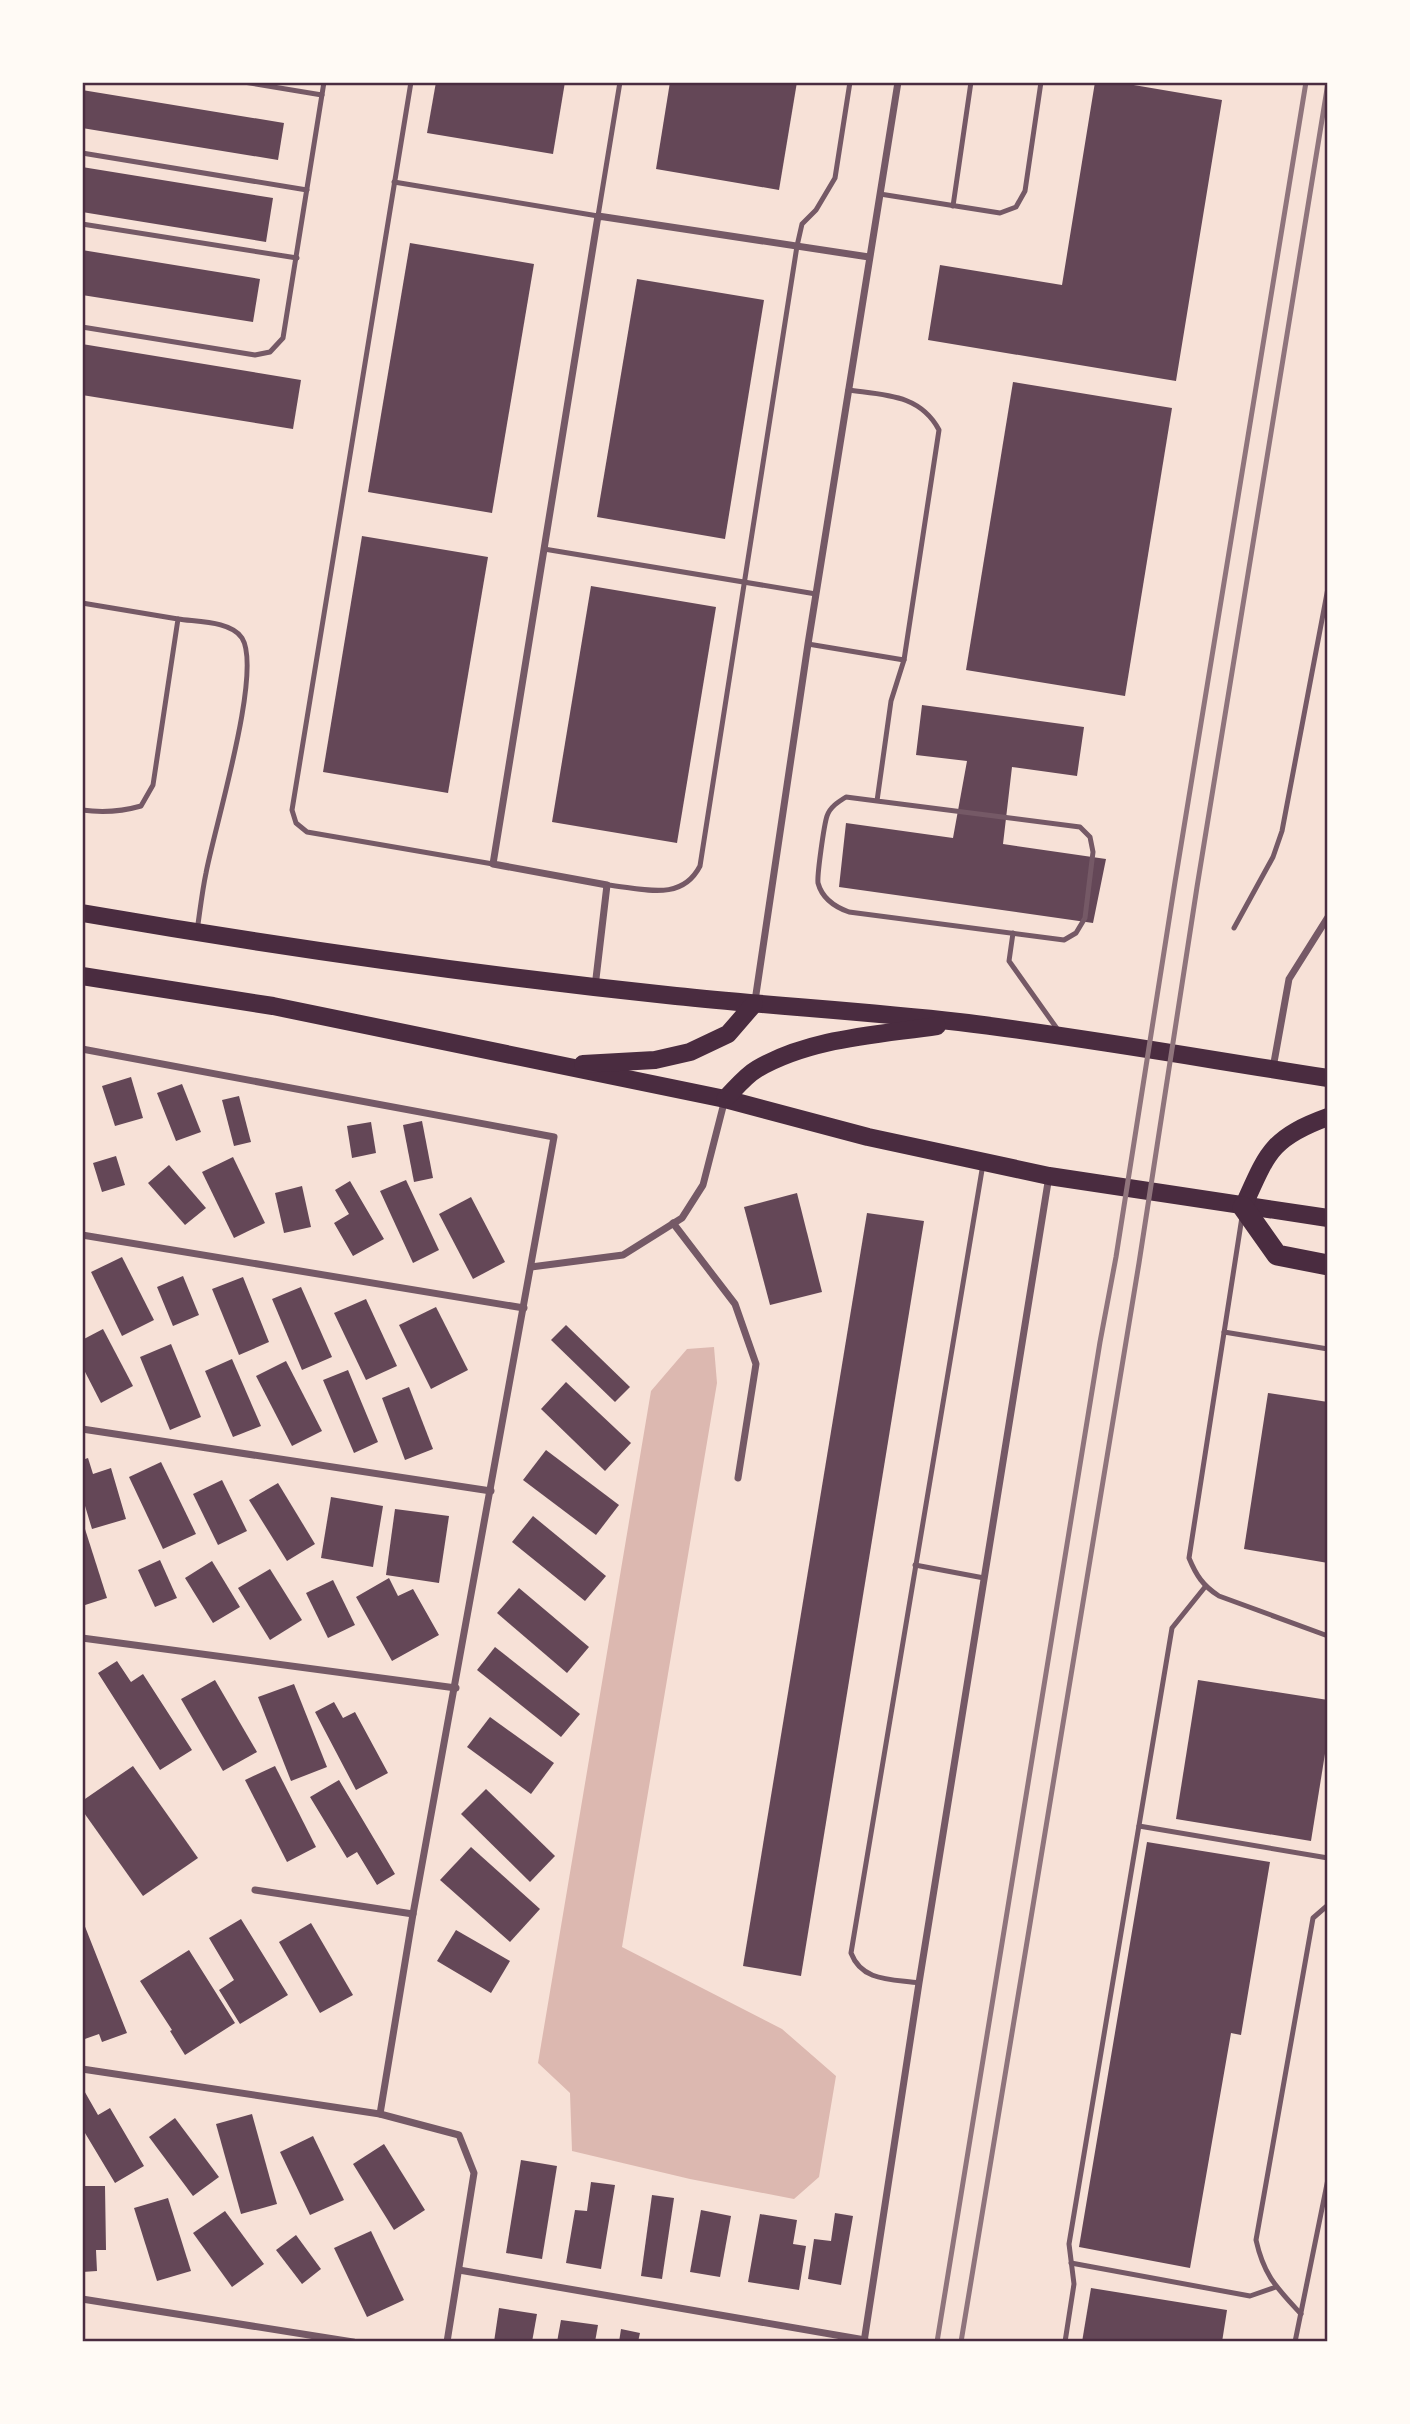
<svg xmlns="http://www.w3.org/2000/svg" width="1410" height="2424" viewBox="0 0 1410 2424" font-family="'Golos Text',sans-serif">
  <rect width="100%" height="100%" fill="#f7e1d7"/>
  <polygon fill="#dcb8b0" points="714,1347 717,1383 622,1947 782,2029 836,2076 819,2177 794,2199 690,2179 572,2151 570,2093 538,2063 651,1391 687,1349"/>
  <g fill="#644757">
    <polygon points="436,82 565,82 553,154 427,133"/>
    <polygon points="670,82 797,82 779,190 656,169"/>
    <polygon points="1095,82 1116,82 1222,100 1176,381 928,340 940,265 1062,285"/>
    <polygon points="82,90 284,123 278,160 82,128"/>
    <polygon points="82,167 273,198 266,242 82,212"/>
    <polygon points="410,243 534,264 492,513 368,492"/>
    <polygon points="82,250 260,279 253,322 82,295"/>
    <polygon points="637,279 764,300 725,539 597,517"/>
    <polygon points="82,344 301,380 293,429 82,395"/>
    <polygon points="1013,382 1172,408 1125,696 966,670"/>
    <polygon points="362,536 488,557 448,793 323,772"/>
    <polygon points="591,586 716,607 677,843 552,822"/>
    <polygon points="922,705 1084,727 1077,776 1012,767 1003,844 1106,859 1093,923 839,887 846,823 953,838 967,761 916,755"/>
    <polygon points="131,1077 143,1118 115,1126 102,1086"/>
    <polygon points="182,1084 201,1132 176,1141 157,1093"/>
    <polygon points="239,1096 251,1142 234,1146 222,1100"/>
    <polygon points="422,1121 433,1178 414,1182 403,1125"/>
    <polygon points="371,1122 376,1153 352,1158 347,1126"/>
    <polygon points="116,1156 125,1185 102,1192 93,1163"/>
    <polygon points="233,1157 265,1223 234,1238 202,1172"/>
    <polygon points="169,1165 206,1208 185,1225 148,1183"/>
    <polygon points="406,1180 439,1250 413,1263 380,1191"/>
    <polygon points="350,1181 384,1239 353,1256 334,1223 349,1214 335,1190"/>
    <polygon points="302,1186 311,1227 284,1233 275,1193"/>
    <polygon points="797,1193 822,1292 770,1305 744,1207"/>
    <polygon points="471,1197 505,1262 473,1279 439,1214"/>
    <polygon points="867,1213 924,1221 801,1976 743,1966"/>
    <polygon points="122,1257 154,1320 122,1336 91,1272"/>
    <polygon points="183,1276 199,1315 173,1326 157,1287"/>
    <polygon points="243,1277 269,1342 239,1355 212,1289"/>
    <polygon points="301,1287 332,1357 302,1370 272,1299"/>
    <polygon points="366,1299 397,1366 366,1380 334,1313"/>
    <polygon points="436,1307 468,1370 431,1389 399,1325"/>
    <polygon points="566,1325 630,1387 615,1402 551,1340"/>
    <polygon points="103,1329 133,1386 101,1403 82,1366 82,1340"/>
    <polygon points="171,1344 201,1417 170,1430 140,1357"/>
    <polygon points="232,1359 261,1426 233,1437 205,1371"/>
    <polygon points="286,1361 322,1431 292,1446 256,1376"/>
    <polygon points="348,1370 378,1442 354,1453 323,1380"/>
    <polygon points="566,1382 631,1443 605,1471 541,1409"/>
    <polygon points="409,1387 433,1449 405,1460 382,1398"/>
    <polygon points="1268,1393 1328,1402 1328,1563 1244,1549"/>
    <polygon points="546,1450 619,1505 596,1535 523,1480"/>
    <polygon points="88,1458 93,1474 111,1468 126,1519 92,1529 82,1496 82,1460"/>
    <polygon points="161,1462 196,1534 163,1549 129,1477"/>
    <polygon points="222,1480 247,1531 218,1545 193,1494"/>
    <polygon points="278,1483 315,1544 287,1561 249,1500"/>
    <polygon points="331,1497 383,1506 373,1567 321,1558"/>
    <polygon points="395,1509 449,1516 439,1583 386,1575"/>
    <polygon points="533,1516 606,1576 585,1601 512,1542"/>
    <polygon points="85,1529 107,1598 82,1606 82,1530"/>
    <polygon points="160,1560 177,1598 155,1607 138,1570"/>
    <polygon points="212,1561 240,1607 213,1623 185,1578"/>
    <polygon points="270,1569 302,1620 270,1640 238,1588"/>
    <polygon points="389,1578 398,1596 413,1589 439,1635 392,1661 356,1597"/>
    <polygon points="333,1580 355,1625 328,1638 306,1593"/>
    <polygon points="519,1588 589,1647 567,1673 497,1613"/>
    <polygon points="495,1647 580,1714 561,1737 477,1670"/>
    <polygon points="117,1661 131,1682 143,1674 192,1750 160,1770 98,1673"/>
    <polygon points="215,1680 257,1752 223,1771 181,1699"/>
    <polygon points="1198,1680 1328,1700 1328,1735 1311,1841 1176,1819"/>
    <polygon points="294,1684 327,1767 291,1781 258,1697"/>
    <polygon points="334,1702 343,1718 355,1712 388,1773 356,1790 315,1712"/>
    <polygon points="490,1717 554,1763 531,1794 467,1747"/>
    <polygon points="133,1766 198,1858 143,1896 82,1810 82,1801"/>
    <polygon points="275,1766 316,1847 287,1862 245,1780"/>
    <polygon points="339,1780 395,1874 377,1885 357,1852 347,1858 310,1797"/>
    <polygon points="486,1789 555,1856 530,1882 461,1814"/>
    <polygon points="1147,1842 1270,1862 1241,2035 1231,2033 1190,2268 1079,2247"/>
    <polygon points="471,1847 540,1909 510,1942 440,1880"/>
    <polygon points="82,1919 127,2033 102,2042 99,2034 82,2040"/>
    <polygon points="241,1919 288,1995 240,2024 219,1990 234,1980 209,1938"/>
    <polygon points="311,1923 353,1995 320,2013 279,1942"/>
    <polygon points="456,1930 510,1961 491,1993 437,1961"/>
    <polygon points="189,1950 235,2023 185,2055 170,2031 172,2030 140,1981"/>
    <polygon points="82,2087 98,2115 110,2108 144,2166 115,2183 82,2128"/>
    <polygon points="252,2114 277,2204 241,2214 216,2124"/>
    <polygon points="175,2118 219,2177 193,2196 149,2137"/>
    <polygon points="313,2136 344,2200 310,2215 280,2152"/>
    <polygon points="384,2144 425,2210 394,2230 353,2164"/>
    <polygon points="521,2160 557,2166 542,2259 506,2253"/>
    <polygon points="591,2182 615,2185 601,2269 566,2263 575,2210 587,2211"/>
    <polygon points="82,2186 105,2186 106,2250 96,2250 97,2271 82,2272"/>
    <polygon points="652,2195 674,2198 662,2279 641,2276"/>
    <polygon points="168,2198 191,2271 157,2281 134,2208"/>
    <polygon points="701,2210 731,2216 720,2277 690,2272"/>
    <polygon points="225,2211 264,2264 232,2287 193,2233"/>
    <polygon points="835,2213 853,2216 841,2285 808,2279 814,2239 831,2241"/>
    <polygon points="760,2214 797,2220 793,2244 806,2246 799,2290 748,2282"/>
    <polygon points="371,2231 404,2300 367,2317 334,2248"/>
    <polygon points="296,2235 321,2269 302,2284 276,2250"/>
    <polygon points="1091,2288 1227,2310 1222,2342 1082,2342"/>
    <polygon points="499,2308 537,2314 532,2342 494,2342"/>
    <polygon points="561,2320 598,2325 595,2342 557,2342"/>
    <polygon points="621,2329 640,2333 638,2342 619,2342"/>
  </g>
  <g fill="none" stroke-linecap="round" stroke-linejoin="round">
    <g stroke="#755966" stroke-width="5">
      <polyline points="244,82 322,95"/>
      <polyline points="411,82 292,810 296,823 307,832 493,864"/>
      <polyline points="82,153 307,190"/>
      <polyline points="394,182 598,216 620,82"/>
      <polyline points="880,194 1000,213 1016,207 1025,191 1041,82"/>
      <polyline points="953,206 971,82"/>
      <polyline points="82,224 297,258"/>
      <polyline points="82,327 255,355 270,352 283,338 324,82"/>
      <path d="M 848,390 C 884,395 920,394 939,430 L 904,660 L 891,701 L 877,801 L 1080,827 L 1090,837 L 1093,852 L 1085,918 L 1076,933 L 1064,940 L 849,912 C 835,907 822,898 818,883 C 817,875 824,825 827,816 C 830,807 838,802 846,797 L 877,801"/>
      <polyline points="544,549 816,594"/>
      <path d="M 82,603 L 178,619 L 153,785 L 141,806 C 120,812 103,813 82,810"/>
      <path d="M 178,619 C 197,622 231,621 242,638 C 263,671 214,829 206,873 C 202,892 200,911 197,931"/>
      <polyline points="808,644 904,660"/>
      <path d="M 607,885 C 642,888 681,903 700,866 L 797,246 L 802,224 L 816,210 L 835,178 L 850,82"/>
      <polyline points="1234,928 1273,857 1282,831 1328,588"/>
      <polyline points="1013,933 1009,961 1058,1030"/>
      <path d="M 1242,1217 L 1189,1558 C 1196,1575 1203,1586 1219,1596 L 1328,1636"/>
      <polyline points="1224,1332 1328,1349"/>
      <polyline points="915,1565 984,1578"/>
      <polyline points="1139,1826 1328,1858"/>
      <path d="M 919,1983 C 892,1979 862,1982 851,1953 L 983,1164"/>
      <polyline points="1071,2263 1250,2296 1276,2287"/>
      <path d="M 1301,2314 C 1277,2288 1264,2276 1256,2240 L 1313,1918 L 1328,1905"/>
      <polyline points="1065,2342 1074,2284 1069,2244 1172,1628 1205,1587"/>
      <polyline points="1295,2342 1328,2179"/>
    </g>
    <g stroke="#755966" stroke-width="7">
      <polyline points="595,987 607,885 493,864 598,216 869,257"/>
      <polyline points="755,1001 808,644 898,82"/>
      <polyline points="82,1049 554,1137 413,1914 380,2114"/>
      <polyline points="1273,1068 1289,979 1328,917"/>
      <polyline points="673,1223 735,1304 756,1364 738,1478"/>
      <polyline points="82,1235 524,1308"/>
      <polyline points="531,1267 623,1255 682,1218 703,1185 725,1099"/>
      <polyline points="82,1429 491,1491"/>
      <polyline points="82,1638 456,1688"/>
      <polyline points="255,1890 413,1914"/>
      <polyline points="82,2069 380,2114 459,2135 474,2173 447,2342"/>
      <polyline points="459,2270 865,2340"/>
      <polyline points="82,2299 353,2342"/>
      <polyline points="864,2342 919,1983 1049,1176"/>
    </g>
    <g stroke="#4a2c40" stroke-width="18">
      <path d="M 82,913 C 279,947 477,975 676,996 C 771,1006 865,1011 959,1022 C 1083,1037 1205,1059 1328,1078"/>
      <polyline points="82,976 273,1006 725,1099 868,1137 1049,1176 1328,1218"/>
      <polyline points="583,1064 655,1060 690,1052 728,1034 754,1004"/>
      <path d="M 725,1099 C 735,1089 745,1076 757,1069 C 810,1038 877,1035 937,1026"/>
      <path d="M 1243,1207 C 1267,1154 1270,1138 1328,1117"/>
    </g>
    <polyline stroke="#4a2c40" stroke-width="21" points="1243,1207 1277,1255 1328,1265"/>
    <g stroke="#8f747c" stroke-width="5">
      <polyline points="937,2342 1100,1342 1116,1257 1175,882 1306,82"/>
      <polyline points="961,2342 1139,1263 1197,887 1328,83"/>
    </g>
  </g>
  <rect width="1410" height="2424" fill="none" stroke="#fffaf5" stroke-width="168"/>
  <rect x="84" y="84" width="1242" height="2256" fill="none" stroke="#4a2c40" stroke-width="2.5"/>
</svg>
